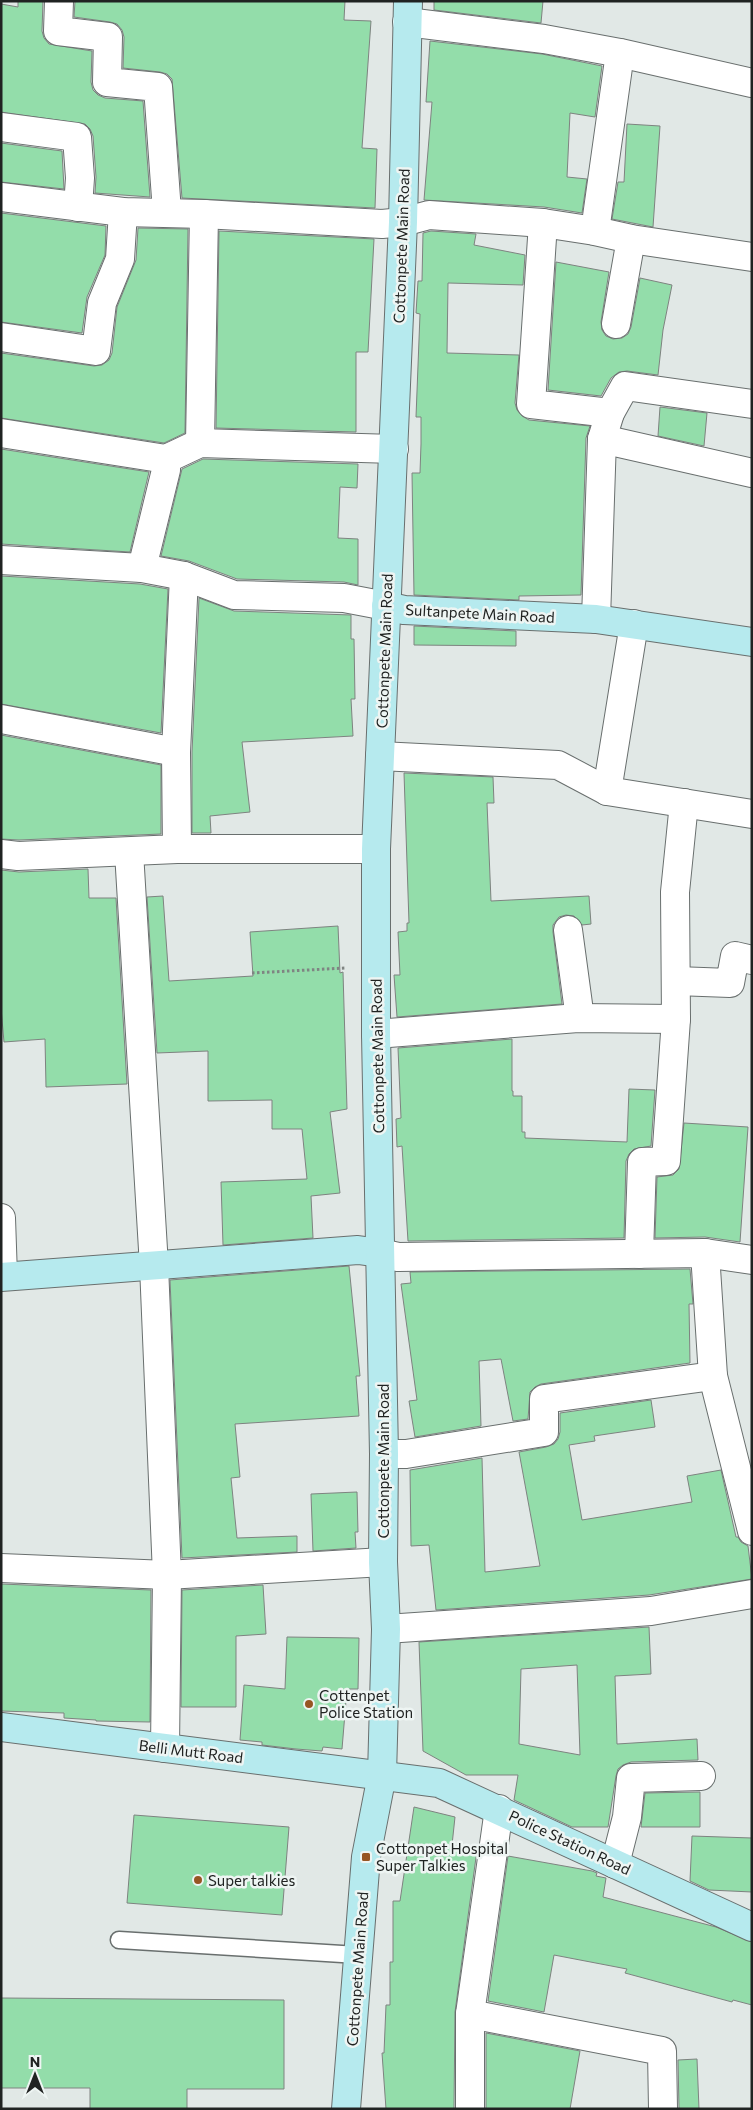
<svg xmlns="http://www.w3.org/2000/svg" width="753" height="2110" viewBox="0 0 753 2110" font-family="Commissioner,sans-serif">
  <rect width="100%" height="100%" fill="#e1e8e6"/>
  <g fill="#93ddaa" stroke="#7e8380" fill-rule="evenodd">
    <polygon points="18,1 43,1 42,31 44,38 49,44 92,51 91,82 93,90 98,95 105,98 143,101 150,197 95,193 96,177 93,136 90,129 85,124 1,112 1,4 18,7"/>
    <polygon points="75,1 345,1 344,20 371,21 362,148 377,149 375,208 182,198 172,79 167,74 160,72 123,68 124,37 122,30 117,24 110,22 74,17"/>
    <polygon points="434,1 543,1 541,23 434,10"/>
    <polygon points="430,41 542,54 602,66 595,117 570,113 567,177 587,179 582,213 544,207 424,200 432,102 426,102"/>
    <polygon points="627,124 660,126 653,227 612,219 618,182 624,182"/>
    <polygon points="1,143 62,151 64,189 1,182"/>
    <polygon points="1,213 106,226 105,255 87,297 82,333 1,322"/>
    <polygon points="138,228 188,229 185,433 164,443 1,418 1,353 94,366 102,365 109,360 112,353 117,307 136,260"/>
    <polygon points="219,231 374,239 368,352 356,352 356,432 216,428"/>
    <polygon points="431,231 476,234 474,245 525,255 523,285 448,283 447,353 519,355 515,403 517,410 522,416 529,420 590,426 586,438 581,595 519,596 519,600 414,595 412,473 420,473 421,444 421,417 416,417 420,314 416,313 418,281 422,281 423,233"/>
    <polygon points="556,262 609,272 601,322 602,330 606,336 613,339 622,338 628,334 631,327 640,278 672,285 663,330 658,375 627,371 619,372 611,378 601,396 548,390"/>
    <polygon points="660,407 707,413 704,446 658,436"/>
    <polygon points="1,449 149,472 130,552 1,544"/>
    <polygon points="203,459 358,464 357,488 340,487 338,538 358,539 358,585 344,582 237,579 189,561 161,556 182,469"/>
    <polygon points="1,576 140,584 168,589 161,733 1,704"/>
    <polygon points="199,598 234,611 351,615 351,639 354,639 355,699 351,699 353,736 242,742 250,812 210,816 211,833 192,833 192,752"/>
    <polygon points="414,626 516,631 516,646 414,645"/>
    <polygon points="1,735 161,765 161,834 19,840 1,839"/>
    <polygon points="404,773 493,777 494,803 487,803 491,901 589,896 591,924 582,925 574,916 566,915 559,917 553,925 553,932 562,1004 397,1017 394,975 400,975 398,932 407,931 407,923 409,923"/>
    <polygon points="88,869 89,898 116,898 127,1084 46,1087 45,1039 4,1042 1,1008 1,870 19,872"/>
    <polygon points="163,896 169,981 253,976 250,932 338,926 340,973 343,972 347,1109 330,1112 340,1193 311,1196 313,1238 223,1245 221,1182 307,1179 302,1129 272,1129 272,1100 208,1101 208,1051 157,1053 147,897"/>
    <polygon points="512,1039 512,1091 513,1091 513,1096 522,1096 522,1132 525,1132 525,1138 627,1142 629,1089 655,1090 651,1146 634,1149 629,1154 626,1161 624,1238 408,1241 402,1146 397,1147 396,1119 401,1118 398,1048"/>
    <polygon points="684,1123 748,1127 740,1242 705,1237 655,1238 657,1177 673,1175 679,1169"/>
    <polygon points="349,1266 360,1376 356,1376 359,1416 235,1424 240,1477 231,1478 237,1538 297,1536 297,1552 182,1558 170,1280"/>
    <polygon points="690,1269 693,1304 689,1304 690,1363 541,1384 535,1387 530,1392 528,1419 513,1421 501,1359 479,1361 481,1426 415,1437 409,1401 417,1400 401,1284 411,1283 410,1272"/>
    <polygon points="651,1400 655,1427 594,1436 595,1441 569,1445 582,1520 692,1502 687,1476 721,1470 736,1537 738,1537 741,1542 748,1546 752,1579 649,1595 436,1610 429,1545 411,1546 410,1470 482,1458 485,1572 540,1566 519,1452 546,1447 554,1444 558,1439 560,1432 560,1413"/>
    <polygon points="357,1492 358,1532 355,1532 356,1548 313,1551 311,1494"/>
    <polygon points="1,1584 151,1590 150,1722 96,1721 96,1720 64,1718 64,1713 1,1711"/>
    <polygon points="263,1585 266,1634 236,1636 236,1707 181,1707 182,1590"/>
    <path d="M 649,1627 L 651,1674 L 615,1676 L 617,1744 L 697,1739 L 698,1760 L 631,1762 L 623,1765 L 618,1769 L 616,1776 L 608,1827 L 572,1827 L 514,1800 L 518,1775 L 466,1775 L 423,1751 L 419,1642 ZM 577,1665 L 580,1755 L 519,1744 L 521,1669 Z"/>
    <polygon points="287,1637 359,1638 358,1689 347,1689 342,1749 323,1747 322,1751 296,1749 262,1745 262,1742 240,1740 244,1685 285,1689"/>
    <polygon points="700,1792 700,1827 641,1827 645,1793"/>
    <polygon points="414,1807 455,1817 452,1845 477,1850 455,2012 454,2109 386,2109 382,2053 384,2053 386,2005 390,2005 390,1962 393,1962 393,1901 400,1901"/>
    <polygon points="134,1815 289,1827 282,1915 127,1903"/>
    <polygon points="692,1836 752,1838 752,1892 709,1890 690,1881"/>
    <polygon points="508,1856 592,1871 597,1873 596,1876 606,1878 603,1897 716,1927 752,1942 752,2005 733,2000 732,2002 625,1973 627,1969 554,1955 544,2012 488,2001"/>
    <polygon points="1,1998 284,2000 284,2089 187,2089 187,2109 90,2109 90,2088 1,2088"/>
    <polygon points="486,2033 580,2051 570,2109 486,2109"/>
    <polygon points="697,2059 699,2109 679,2109 678,2060"/>
  </g>
  <g fill="none" stroke-linecap="round" stroke-linejoin="round">
    <defs>
      <polyline id="lane" points="119,1940 358,1955"/>
      <g id="street">
        <polyline points="59,1 58,31 108,37 107,82 158,87 167,212"/>
        <polyline points="407,22 544,39 620,53 752,83"/>
        <polyline points="1,127 77,137 80,178 78,207"/>
        <polyline points="1,197 123,212 204,214 382,224 403,222 429,215 543,223 595,231 631,239 752,257"/>
        <polyline points="543,223 531,404 610,413"/>
        <polyline points="595,231 620,53"/>
        <polyline points="616,324 631,239"/>
        <polyline points="1,337 96,351 102,303 120,259 123,212"/>
        <polyline points="1,433 166,459 200,443 394,449"/>
        <polyline points="602,439 752,473"/>
        <polyline points="200,443 204,214"/>
        <polyline points="1,560 142,568 184,576 234,595 344,598 386,606"/>
        <polyline points="142,568 166,470 166,459"/>
        <polyline points="596,619 602,439 610,413 625,386 752,404"/>
        <polyline points="1,719 176,752"/>
        <polyline points="380,756 558,765 607,791 752,814"/>
        <polyline points="607,791 634,624"/>
        <polyline points="177,849 376,849"/>
        <polyline points="129,852 154,1266 167,1575 165,1748"/>
        <polyline points="1,854 18,856 177,849 176,752 184,576"/>
        <polyline points="568,930 578,1004 578,1018"/>
        <polyline points="676,981 730,983 735,956 752,960"/>
        <polyline points="376,1034 578,1018 676,1019"/>
        <polyline points="1,1218 3,1276"/>
        <polyline points="380,1253 398,1257 705,1253 752,1260"/>
        <polyline points="705,1253 713,1376 752,1531"/>
        <polyline points="639,1254 642,1162 666,1161 676,1019 675,892 684,803"/>
        <polyline points="384,1454 406,1454 544,1432 544,1399 713,1376"/>
        <polyline points="1,1568 167,1575 383,1562"/>
        <polyline points="386,1629 651,1611 752,1594"/>
        <polyline points="615,1864 627,1817 631,1778 701,1776"/>
        <polyline points="470,2014 662,2051 663,2109"/>
        <polyline points="470,2109 470,2014 499,1809"/>
      </g>
      <g id="secondary">
        <polyline points="386,606 404,610 596,619 752,642"/>
        <polyline points="1,1277 358,1250 380,1253"/>
        <polyline points="1,1727 439,1783 752,1927"/>
        <polyline points="346,2109 366,1857 382,1775 386,1629 383,1562 384,1454 376,1034 376,849 403,222 408,1"/>
      </g>
    </defs>
    <use href="#lane" stroke="#696f6e" stroke-width="19"/>
    <use href="#street" stroke="#696f6e" stroke-width="30"/>
    <use href="#secondary" stroke="#696f6e" stroke-width="30"/>
    <polyline stroke="#7f8482" stroke-width="3" stroke-dasharray="2.5 2.5" stroke-linecap="butt" points="252,973 345,968"/>
    <use href="#lane" stroke="#fff" stroke-width="16"/>
    <use href="#street" stroke="#fff" stroke-width="28"/>
    <use href="#secondary" stroke="#b6eaee" stroke-width="28"/>
  </g>
  <g fill="#975623" stroke="#eef5f3" stroke-width="2">
    <circle cx="309" cy="1704" r="5"/>
    <rect x="361" y="1852" width="10" height="10" rx="2.5"/>
    <circle cx="198" cy="1880" r="5"/>
  </g>
  <g text-anchor="middle" dominant-baseline="central" stroke-width="5" stroke-linejoin="round" paint-order="stroke">
    <g font-size="15" fill="#202322" stroke="#eef5f3">
      <text transform="translate(401 246) rotate(-88)">Cottonpete Main Road</text>
      <text transform="translate(480 613) rotate(3)">Sultanpete Main Road</text>
      <text transform="translate(384 651) rotate(-88)">Cottonpete Main Road</text>
      <text transform="translate(377 1056) rotate(-91)">Cottonpete Main Road</text>
      <text transform="translate(383 1461) rotate(-90)">Cottonpete Main Road</text>
      <text transform="translate(191 1751) rotate(7)">Belli Mutt Road</text>
      <text transform="translate(570 1842) rotate(25)">Police Station Road</text>
      <text transform="translate(357 1969) rotate(-86)">Cottonpete Main Road</text>
    </g>
    <g font-size="15" fill="#202322" stroke="#eef5f3" text-anchor="start">
      <text x="319" y="1695">Cottenpet<tspan x="319" dy="17">Police Station</tspan></text>
      <text x="376" y="1848">Cottonpet Hospital<tspan x="376" dy="17">Super Talkies</tspan></text>
      <text x="208" y="1880">Super talkies</text>
    </g>
  </g>
  <rect width="753" height="2110" fill="none" stroke="#202322" stroke-width="5"/>
  <g transform="translate(35 2075)" stroke="#eef5f3" stroke-width="4" paint-order="stroke">
  <path d="M0-4L9 19L0 12L-9 19Z" fill="#202322"/>
  <text y="-8" font-size="14" font-weight="bold" text-anchor="middle" fill="#202322">N</text>
  </g>
</svg>
